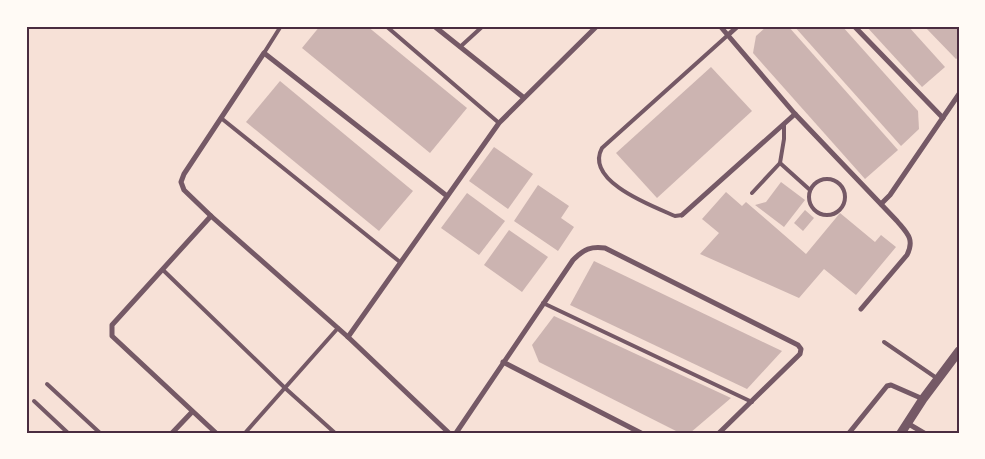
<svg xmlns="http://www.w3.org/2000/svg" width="985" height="459" viewBox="0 0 985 459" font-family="'PT Sans Narrow',sans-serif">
  <rect width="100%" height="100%" fill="#f7e1d7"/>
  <g fill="#ccb4b1">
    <polygon points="320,26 367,26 467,108 430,153 302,48"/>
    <polygon points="767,26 788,26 898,150 865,179 753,53 756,36"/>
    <polygon points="794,26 842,26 918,111 919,129 901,146"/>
    <polygon points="866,26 908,26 945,67 922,87"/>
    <polygon points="924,26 959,26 959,57 956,59"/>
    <polygon points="711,67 752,111 657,198 616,153"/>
    <polygon points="280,81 413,191 379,231 246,122"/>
    <polygon points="494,147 533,174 508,209 469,181"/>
    <polygon points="781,182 805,200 784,227 755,205 766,202"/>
    <polygon points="538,185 569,206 561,218 574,227 558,251 514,221"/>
    <polygon points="726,192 742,206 746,202 806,254 840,213 875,242 881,235 896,247 856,295 824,269 799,298 700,254 719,233 702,219"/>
    <polygon points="467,193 505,221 479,255 441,228"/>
    <polygon points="805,210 814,218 803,231 794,223"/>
    <polygon points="509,230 548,257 522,292 484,265"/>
    <polygon points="594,261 782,351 747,389 570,305"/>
    <polygon points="554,316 731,398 690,433 680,433 539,362 532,345"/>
  </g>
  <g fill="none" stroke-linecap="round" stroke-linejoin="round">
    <g stroke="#755966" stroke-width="4">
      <polyline points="386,26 499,123"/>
      <polyline points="460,47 483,26"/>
      <polyline points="264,53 281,26"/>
      <polyline points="221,118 400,262"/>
      <polyline points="780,163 810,190"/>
      <circle cx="827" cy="197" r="18"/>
      <polyline points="752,193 780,163 784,139 784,125"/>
      <path d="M 682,215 L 675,216 C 652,206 584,181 602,148 L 728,35"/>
      <polyline points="163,270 285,388 335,433"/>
      <polyline points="543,303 752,402"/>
      <polyline points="884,342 938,379"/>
      <polyline points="47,384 100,433"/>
      <polyline points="34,401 68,433"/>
      <polyline points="245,433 338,328"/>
    </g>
    <g stroke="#755966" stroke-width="5">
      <polyline points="434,26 523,97"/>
      <path d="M 720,26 L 795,114 L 897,221 C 907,233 915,239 907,255 L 861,309"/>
      <polyline points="854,26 943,118"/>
      <polyline points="728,35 738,26"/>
      <polyline points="447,196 264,53 184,174 181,182 184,190 211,216 348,337 449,433"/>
      <polyline points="881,204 890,195 959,94"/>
      <polyline points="682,215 795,114"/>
      <polyline points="211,216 112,325 112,336 216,433"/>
      <polyline points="348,337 499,123 597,26"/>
      <polyline points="503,362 641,433"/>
      <polyline points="907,423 924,433"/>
      <polyline points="172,433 192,412"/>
      <path d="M 456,433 L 573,260 C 584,249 591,246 605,248 L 798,345 L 801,349 L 800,354 L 719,433"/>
      <polyline points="849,433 887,386 891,385 923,399"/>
    </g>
    <polyline stroke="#755966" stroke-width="9" points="901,433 923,399 959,351"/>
  </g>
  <rect width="985" height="459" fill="none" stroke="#fffaf5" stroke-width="55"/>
  <rect x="28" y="28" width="930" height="404" fill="none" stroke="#4a2c40" stroke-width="2"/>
</svg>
